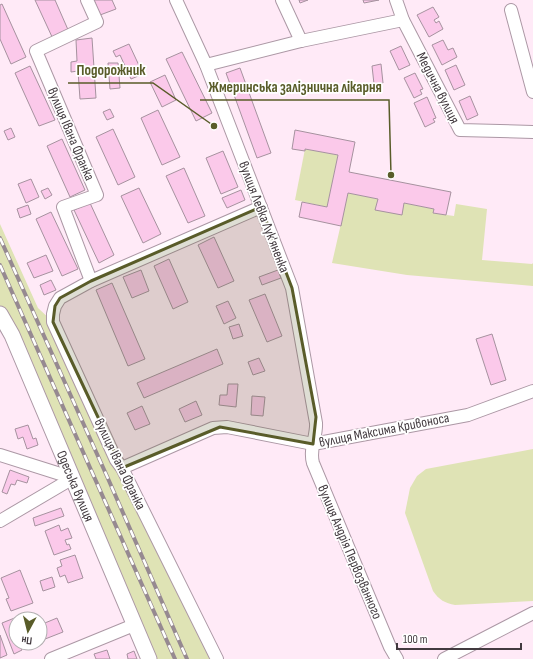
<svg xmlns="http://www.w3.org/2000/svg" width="533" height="659" viewBox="0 0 533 659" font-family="'Sofia Sans Condensed',sans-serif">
  <rect width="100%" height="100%" fill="#ffeaf7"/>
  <g fill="#dfe3b5">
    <polygon points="305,149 338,155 327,207 295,200"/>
    <polygon points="348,193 378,199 376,210 404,203 434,209 433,213 454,216 456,204 487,209 482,260 532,264 533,263 533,286 407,275 332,263"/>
    <polygon points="0,224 38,308 53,322 217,659 149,659 0,321"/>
    <path d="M 533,449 L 533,601 L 455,605 C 445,603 439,600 433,591 L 405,513 L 410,488 L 417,476 L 426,469 Z"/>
  </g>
  <g fill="#fbc9ea" stroke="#a6929f">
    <polygon points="35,0 55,0 69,32 53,39"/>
    <polygon points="94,0 112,0 116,9 100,15"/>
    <polygon points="299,0 308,0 300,3"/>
    <polygon points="363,0 379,0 364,3"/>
    <polygon points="2,4 26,57 11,64 0,39 0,5"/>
    <polygon points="433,7 439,17 434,20 436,23 439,21 443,29 429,37 417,15"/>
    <polygon points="92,38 96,98 80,99 78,71 71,72 71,62 77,61 76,40"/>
    <polygon points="443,40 448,50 453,48 457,57 442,65 432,45"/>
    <polygon points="129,44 143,74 131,79 120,55 116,57 113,51"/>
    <polygon points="401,46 410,65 399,70 390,51"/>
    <polygon points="182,52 212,113 196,121 166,59"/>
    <polygon points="108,63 118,63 120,88 110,89"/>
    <polygon points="381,64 383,83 374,84 372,66"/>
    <polygon points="456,65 465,85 454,90 445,70"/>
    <polygon points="30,66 55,120 39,126 15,73"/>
    <polygon points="240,68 271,153 257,158 226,73"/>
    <polygon points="415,73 423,89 420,90 422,94 414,98 404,78"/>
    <polygon points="165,75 176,100 162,107 150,82"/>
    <polygon points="470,96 478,115 467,120 459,101"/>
    <polygon points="427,97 436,118 433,119 435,122 425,127 414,103"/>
    <polygon points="110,109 114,117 107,120 103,112"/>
    <polygon points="158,110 180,157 162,165 141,118"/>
    <polygon points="11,128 15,137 8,140 4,131"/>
    <polygon points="113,129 135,177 118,185 96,137"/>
    <polygon points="295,130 355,142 349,172 451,192 446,215 433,213 434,209 404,203 402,215 375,210 378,199 348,193 341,226 299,217 302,202 327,207 338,155 305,149 305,151 292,149"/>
    <polygon points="62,139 85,190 70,197 47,146"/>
    <polygon points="223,151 238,187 221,194 206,158"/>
    <polygon points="184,168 205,216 188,223 166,176"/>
    <polygon points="31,179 39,197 26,203 18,184"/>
    <polygon points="48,188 52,195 45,199 41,191"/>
    <polygon points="139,188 161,234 143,243 121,196"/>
    <polygon points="241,190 245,200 227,208 222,198"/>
    <polygon points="90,203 114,255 99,263 74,210"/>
    <polygon points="28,205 31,214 20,218 17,209"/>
    <polygon points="51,212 78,269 62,276 36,219"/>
    <polygon points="214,237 234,281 218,288 198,245"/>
    <polygon points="46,255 53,271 34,278 27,263"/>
    <polygon points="169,259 188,302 173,309 154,266"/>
    <polygon points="141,270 149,291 132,298 123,277"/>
    <polygon points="278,270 281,278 262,285 259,277"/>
    <polygon points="51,280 56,290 44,295 40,285"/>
    <polygon points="112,283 145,359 128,366 96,290"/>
    <polygon points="265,294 282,336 267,342 249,300"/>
    <polygon points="228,301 236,318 224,324 216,306"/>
    <polygon points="239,324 243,336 233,339 229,327"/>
    <polygon points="492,334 506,380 491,385 476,339"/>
    <polygon points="217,349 223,364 144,398 137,383"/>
    <polygon points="259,358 265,371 253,375 248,362"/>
    <polygon points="228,384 238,384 236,407 219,405 220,395 227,395"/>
    <polygon points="252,396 265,397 263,416 251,415"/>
    <polygon points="196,401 202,415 185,422 179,409"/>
    <polygon points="142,406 150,424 135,430 127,413"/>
    <polygon points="28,425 33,439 36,438 38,445 27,449 23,437 18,439 15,429"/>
    <polygon points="10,470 29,477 27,483 17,480 15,485 11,484 7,494 2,492"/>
    <polygon points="61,508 64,516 35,526 33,518"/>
    <polygon points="59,525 61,531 68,528 72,538 65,540 67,545 69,544 71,549 54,555 45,531"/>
    <polygon points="75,555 83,578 68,583 65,575 60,577 57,568 62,566 60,560"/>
    <polygon points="20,570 33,603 11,611 6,599 9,598 1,578"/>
    <polygon points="52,577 55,587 43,591 40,581"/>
    <polygon points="17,617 16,627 13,629 16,635 16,643 19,643 22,650 14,654 2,623"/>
    <polygon points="57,618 63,632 40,641 42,644 34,647 33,643 30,645 29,643 40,643 40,625"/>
    <polygon points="0,635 7,655 0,658"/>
    <polygon points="107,650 110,659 96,659 94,654"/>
    <polygon points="134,651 137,659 128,659 127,654"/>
  </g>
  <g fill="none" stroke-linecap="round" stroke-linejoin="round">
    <defs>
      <g id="minor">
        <polyline points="87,0 97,22 36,51 97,195 63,207 91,281"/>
        <path d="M 176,0 L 206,65 L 292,288 L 316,423 C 317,436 309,449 313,463 L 390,647 L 397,659"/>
        <polyline points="282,0 301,41"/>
        <polyline points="396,0 403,20 460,130 533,132"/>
        <polyline points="511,10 533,92"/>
        <polyline points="206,65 301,41 403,20"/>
        <polyline points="0,455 73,478"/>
        <polyline points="122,468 213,428 227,427 313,444 468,415 533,391"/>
        <polyline points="0,521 73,478"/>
        <polyline points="51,659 134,625"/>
        <polyline points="217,659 122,468 116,460 53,322 53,314 55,306 60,298 91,281 261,207"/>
        <polyline points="444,659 533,613"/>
      </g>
      <g id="major">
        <path id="s1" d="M 0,314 L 12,335 L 149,659"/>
      </g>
    </defs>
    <use href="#minor" stroke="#ac98a5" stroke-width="14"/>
    <use href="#major" stroke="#ac98a5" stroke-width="17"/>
    <use href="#minor" stroke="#fff" stroke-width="12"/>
    <use href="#major" stroke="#fff" stroke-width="15"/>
    <defs>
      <g id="rail">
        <polyline points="0,238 106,474 187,659"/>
        <polyline points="0,265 175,659"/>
      </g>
    </defs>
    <use href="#rail" stroke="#968991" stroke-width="4"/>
    <use href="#rail" stroke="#fff" stroke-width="2.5" stroke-dasharray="8" stroke-linecap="butt"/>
  </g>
  <path fill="#595c29" fill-opacity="0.2" stroke="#595c29" stroke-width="3" stroke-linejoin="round" d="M 261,207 L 292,288 L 316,417 L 313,444 L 220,427 L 122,468 L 53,322 L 55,306 L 60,298 L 91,281 Z"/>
  <g text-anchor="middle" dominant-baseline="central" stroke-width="3.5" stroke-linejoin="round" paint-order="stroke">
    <g font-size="14" fill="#423a3f" stroke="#fff">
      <text transform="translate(438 88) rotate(63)">Медична вулиця</text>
      <text transform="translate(71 134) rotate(67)">вулиця Івана Франка</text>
      <text transform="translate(264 217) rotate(69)">вулиця Левка Лук'яненка</text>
      <text transform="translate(384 430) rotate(-11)">вулиця Максима Кривоноса</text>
      <text transform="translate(120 464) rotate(64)">вулиця Івана Франка</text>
      <text stroke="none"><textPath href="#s1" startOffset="188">Одеська вулиця</textPath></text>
      <text transform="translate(350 552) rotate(67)">вулиця Андрія Первозванного</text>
    </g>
  </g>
  <path fill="none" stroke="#595c29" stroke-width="1.5" d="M214 126L153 83H68M391 175L389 100H200"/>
  <g fill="#595c29" stroke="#fff" stroke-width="1.5">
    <circle cx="214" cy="126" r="4"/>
    <circle cx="391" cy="175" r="4"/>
  </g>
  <g font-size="15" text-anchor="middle" font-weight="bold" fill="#595c29" stroke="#fff" stroke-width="3.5" stroke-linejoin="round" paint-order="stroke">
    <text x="111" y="75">Подорожник</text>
    <text x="295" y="92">Жмеринська залізнична лікарня</text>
  </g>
  <g transform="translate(28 631) rotate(187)"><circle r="19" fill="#ffffff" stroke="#b3b0b2"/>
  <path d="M0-3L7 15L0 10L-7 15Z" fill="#595c29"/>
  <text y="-6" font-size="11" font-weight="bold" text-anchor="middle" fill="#423a3f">Пн</text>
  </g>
  <path d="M397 643v6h124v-6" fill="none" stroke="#423a3f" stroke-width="2"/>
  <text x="403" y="643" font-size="12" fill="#423a3f" stroke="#ffffff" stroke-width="3" paint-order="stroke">100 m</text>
</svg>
